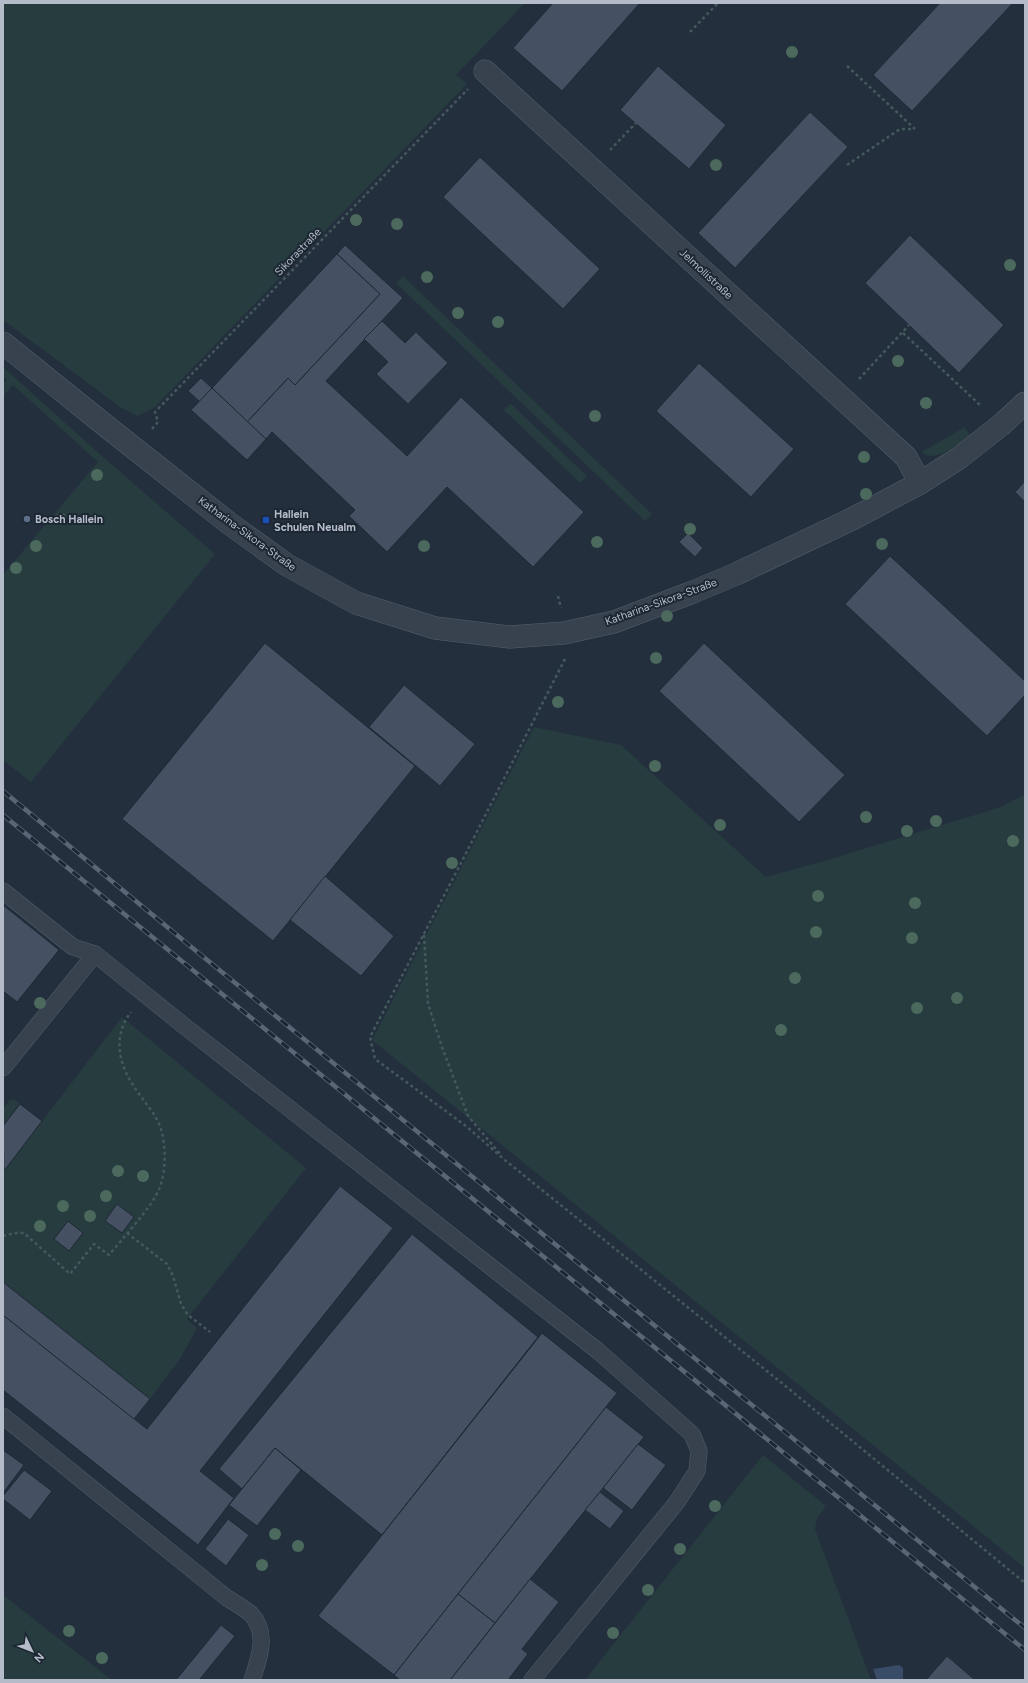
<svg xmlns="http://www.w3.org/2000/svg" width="1028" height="1683" viewBox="0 0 1028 1683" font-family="Figtree,sans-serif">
  <rect width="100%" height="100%" fill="#242f3e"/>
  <g fill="#263c3f">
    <polygon points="3,3 525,3 456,75 467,84 154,408 137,416 120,407 3,320"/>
    <polygon points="403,276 652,514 645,521 396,283"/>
    <polygon points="3,367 103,457 215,554 31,782 3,760 3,575 98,462 13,385 3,396 3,385 7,380 3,377"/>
    <polygon points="510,403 587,476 580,483 504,410"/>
    <path d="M 965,427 L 970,436 C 959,443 933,465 922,452 Z"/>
    <polygon points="534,727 621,745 766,877 824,861 1001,807 1025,794 1025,1568 372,1040"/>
    <polygon points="122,1017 306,1168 187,1319 197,1328 180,1359 150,1399 3,1282 3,1172"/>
    <polygon points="10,1100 15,1100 20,1104 3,1126 3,1109"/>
    <polygon points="763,1455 826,1506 817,1518 815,1529 871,1680 585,1680"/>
    <polygon points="3,1595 112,1680 3,1680"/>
  </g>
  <polygon fill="#394c67" points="899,1665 903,1668 903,1680 877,1680 873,1669"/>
  <g fill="#455162" stroke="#1f2835">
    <polygon points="553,3 640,3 562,91 513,48"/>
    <polygon points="940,3 1013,3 912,111 873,75"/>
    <polygon points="658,66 726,125 689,169 620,110"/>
    <polygon points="810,112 848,147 735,268 698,233"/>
    <polygon points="480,157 600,269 563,309 443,197"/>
    <polygon points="910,235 1004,325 959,373 865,283"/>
    <polygon points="345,245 403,298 326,381 407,456 461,397 584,512 533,567 447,487 387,552 349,516 355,510 272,432 266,439 247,422 288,378 295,385 380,294 337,254"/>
    <polygon points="337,254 380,294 295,385 288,378 247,422 212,388"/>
    <polygon points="382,321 405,343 416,332 448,363 408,404 376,374 388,362 364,339"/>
    <polygon points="699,363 794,449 751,497 656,411"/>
    <polygon points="201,378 212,388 200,402 188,391"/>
    <polygon points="212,388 266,439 247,460 191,410"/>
    <polygon points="1025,481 1025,502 1015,492"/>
    <polygon points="688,533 703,548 695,557 679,542"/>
    <polygon points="890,556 1025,681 1025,695 987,736 845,604"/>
    <polygon points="265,643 415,766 273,941 122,819"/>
    <polygon points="704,643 845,775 799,822 659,691"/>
    <polygon points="404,685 475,744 440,786 369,727"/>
    <polygon points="325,876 394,936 361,976 290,920"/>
    <polygon points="3,905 59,950 17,1002 3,991"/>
    <polygon points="20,1104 42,1121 4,1171 3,1126"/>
    <polygon points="340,1186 393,1228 200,1471 234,1498 198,1545 3,1390 3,1315 147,1429"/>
    <polygon points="117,1204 134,1217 122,1233 105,1221"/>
    <polygon points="68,1221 83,1233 69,1251 54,1239"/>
    <polygon points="412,1234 538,1337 382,1535 275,1448 242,1489 219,1469"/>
    <polygon points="3,1282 150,1399 134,1419 3,1315"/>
    <polygon points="542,1333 617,1393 394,1675 318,1616"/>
    <polygon points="606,1407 644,1437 495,1623 458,1594"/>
    <polygon points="638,1444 666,1465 632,1510 603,1488"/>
    <polygon points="275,1448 301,1470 257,1526 229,1505"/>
    <polygon points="3,1450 24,1465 3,1493"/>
    <polygon points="24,1470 52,1491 30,1520 3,1499 3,1496"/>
    <polygon points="600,1492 624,1511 610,1529 585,1510"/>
    <polygon points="228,1519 249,1535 226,1566 205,1549"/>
    <polygon points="530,1579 559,1602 522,1649 528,1654 508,1680 450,1680"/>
    <polygon points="458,1594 495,1623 450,1680 400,1680 394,1675"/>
    <polygon points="221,1625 235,1636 199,1680 176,1680"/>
    <polygon points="947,1656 975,1680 926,1680"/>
  </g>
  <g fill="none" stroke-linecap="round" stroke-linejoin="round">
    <defs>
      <g id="lane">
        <polyline points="3,891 73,947 95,954 183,1025 598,1351 692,1434 699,1451 697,1471 677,1502 532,1680"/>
        <polyline points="3,1068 95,954"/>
        <path d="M 3,1416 L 227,1598 C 235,1603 244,1608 251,1614 C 269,1633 259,1659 252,1680"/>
      </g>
      <g id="street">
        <polyline points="485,71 906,457 920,483"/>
        <polyline points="3,343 101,422 230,524 287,565 356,603 435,628 510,637 564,633 614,622 693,592 736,574 854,518 920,483 959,458 1001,425 1025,403"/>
      </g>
    </defs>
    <use href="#lane" stroke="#565f6c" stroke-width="17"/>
    <use href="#street" stroke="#565f6c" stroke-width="23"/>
    <g stroke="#44595c" stroke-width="2.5" stroke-dasharray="3 3" stroke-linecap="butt">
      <polyline points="690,32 718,3"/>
      <polyline points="847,66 915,129"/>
      <polyline points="610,150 636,123"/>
      <polyline points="847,165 900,129 914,129"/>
      <polyline points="903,333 981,406"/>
      <polyline points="859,379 909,325"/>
      <polyline points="152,429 158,422 155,412 468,89"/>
      <polyline points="558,596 561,608"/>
      <polyline points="565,659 461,863 370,1037 375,1059 466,1126 506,1161 783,1384 1025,1583"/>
      <polyline points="424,935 428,1004 442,1047 468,1116 501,1155"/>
      <polyline points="127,1233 167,1264 173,1276 181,1304 188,1315 210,1332"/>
      <path d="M 3,1236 L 14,1233 L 24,1233 L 70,1274 L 94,1244 L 109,1255 C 122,1239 154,1205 160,1187 C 166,1169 166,1147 161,1129 C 156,1113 142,1100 133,1085 C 118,1062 113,1035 131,1012"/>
    </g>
    <use href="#lane" stroke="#38414e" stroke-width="16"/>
    <use href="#street" stroke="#38414e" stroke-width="22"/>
    <defs>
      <g id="rail">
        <polyline points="3,791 201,955 1025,1628"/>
        <polyline points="3,815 1025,1650"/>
      </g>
    </defs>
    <use href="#rail" stroke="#5a6575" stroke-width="4.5"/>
    <use href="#rail" stroke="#1d2633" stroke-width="3" stroke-dasharray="9" stroke-linecap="butt"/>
  </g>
  <g fill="#4b6a5d">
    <circle cx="792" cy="52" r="6"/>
    <circle cx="716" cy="165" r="6"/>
    <circle cx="356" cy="220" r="6"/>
    <circle cx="397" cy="224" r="6"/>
    <circle cx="1010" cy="265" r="6"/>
    <circle cx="427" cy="277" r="6"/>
    <circle cx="458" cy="313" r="6"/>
    <circle cx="498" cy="322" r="6"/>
    <circle cx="898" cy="361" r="6"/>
    <circle cx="926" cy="403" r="6"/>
    <circle cx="595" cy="416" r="6"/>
    <circle cx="864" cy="457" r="6"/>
    <circle cx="97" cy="475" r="6"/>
    <circle cx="866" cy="494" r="6"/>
    <circle cx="61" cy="519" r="6"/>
    <circle cx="690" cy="529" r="6"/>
    <circle cx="597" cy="542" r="6"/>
    <circle cx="882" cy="544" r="6"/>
    <circle cx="36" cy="546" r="6"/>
    <circle cx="424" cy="546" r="6"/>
    <circle cx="16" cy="568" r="6"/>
    <circle cx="667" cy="616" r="6"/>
    <circle cx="656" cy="658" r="6"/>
    <circle cx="558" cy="702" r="6"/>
    <circle cx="655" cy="766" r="6"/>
    <circle cx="866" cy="817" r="6"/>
    <circle cx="936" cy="821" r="6"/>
    <circle cx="720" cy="825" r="6"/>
    <circle cx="907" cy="831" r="6"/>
    <circle cx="1013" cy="841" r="6"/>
    <circle cx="452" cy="863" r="6"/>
    <circle cx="818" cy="896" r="6"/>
    <circle cx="915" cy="903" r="6"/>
    <circle cx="816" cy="932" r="6"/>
    <circle cx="912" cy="938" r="6"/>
    <circle cx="795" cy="978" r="6"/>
    <circle cx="957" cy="998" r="6"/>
    <circle cx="40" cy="1003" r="6"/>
    <circle cx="917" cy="1008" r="6"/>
    <circle cx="781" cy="1030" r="6"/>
    <circle cx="118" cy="1171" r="6"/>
    <circle cx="143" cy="1176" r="6"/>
    <circle cx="106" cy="1196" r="6"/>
    <circle cx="63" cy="1206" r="6"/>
    <circle cx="90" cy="1216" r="6"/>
    <circle cx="40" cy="1226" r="6"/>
    <circle cx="715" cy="1506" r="6"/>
    <circle cx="275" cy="1534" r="6"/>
    <circle cx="298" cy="1546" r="6"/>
    <circle cx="680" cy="1549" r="6"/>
    <circle cx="262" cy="1565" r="6"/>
    <circle cx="648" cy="1590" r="6"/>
    <circle cx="69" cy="1631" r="6"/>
    <circle cx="613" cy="1633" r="6"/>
    <circle cx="102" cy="1658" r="6"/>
  </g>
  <circle fill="#5c6f8a" stroke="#1d2633" stroke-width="1.5" cx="27" cy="519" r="4"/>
  <rect fill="#1a4fb4" stroke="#1d2633" stroke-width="1.5" x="262" y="516" width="8" height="8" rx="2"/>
  <g text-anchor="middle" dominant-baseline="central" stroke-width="4" stroke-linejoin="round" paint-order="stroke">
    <g font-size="11" fill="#b4bcc9" stroke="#1d2633">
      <text transform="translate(298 252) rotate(-46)">Sikorastraße</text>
      <text transform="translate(706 274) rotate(43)">Jelmollistraße</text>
      <text transform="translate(247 534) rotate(36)">Katharina-Sikora-Straße</text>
      <text transform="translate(661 602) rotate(-20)">Katharina-Sikora-Straße</text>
    </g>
    <g font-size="11" font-weight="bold" fill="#b4bcc9" stroke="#1d2633" text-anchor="start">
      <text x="274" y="514">Hallein<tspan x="274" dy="13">Schulen Neualm</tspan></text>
      <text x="35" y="519">Bosch Hallein</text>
    </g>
  </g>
  <rect width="1028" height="1683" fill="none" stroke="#b4bcc9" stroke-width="8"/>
  <g transform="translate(32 1651) rotate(133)" stroke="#1d2633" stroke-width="3" paint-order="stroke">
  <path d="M0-3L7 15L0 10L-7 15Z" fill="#b4bcc9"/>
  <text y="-6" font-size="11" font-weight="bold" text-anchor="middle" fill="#b4bcc9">N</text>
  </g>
</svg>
